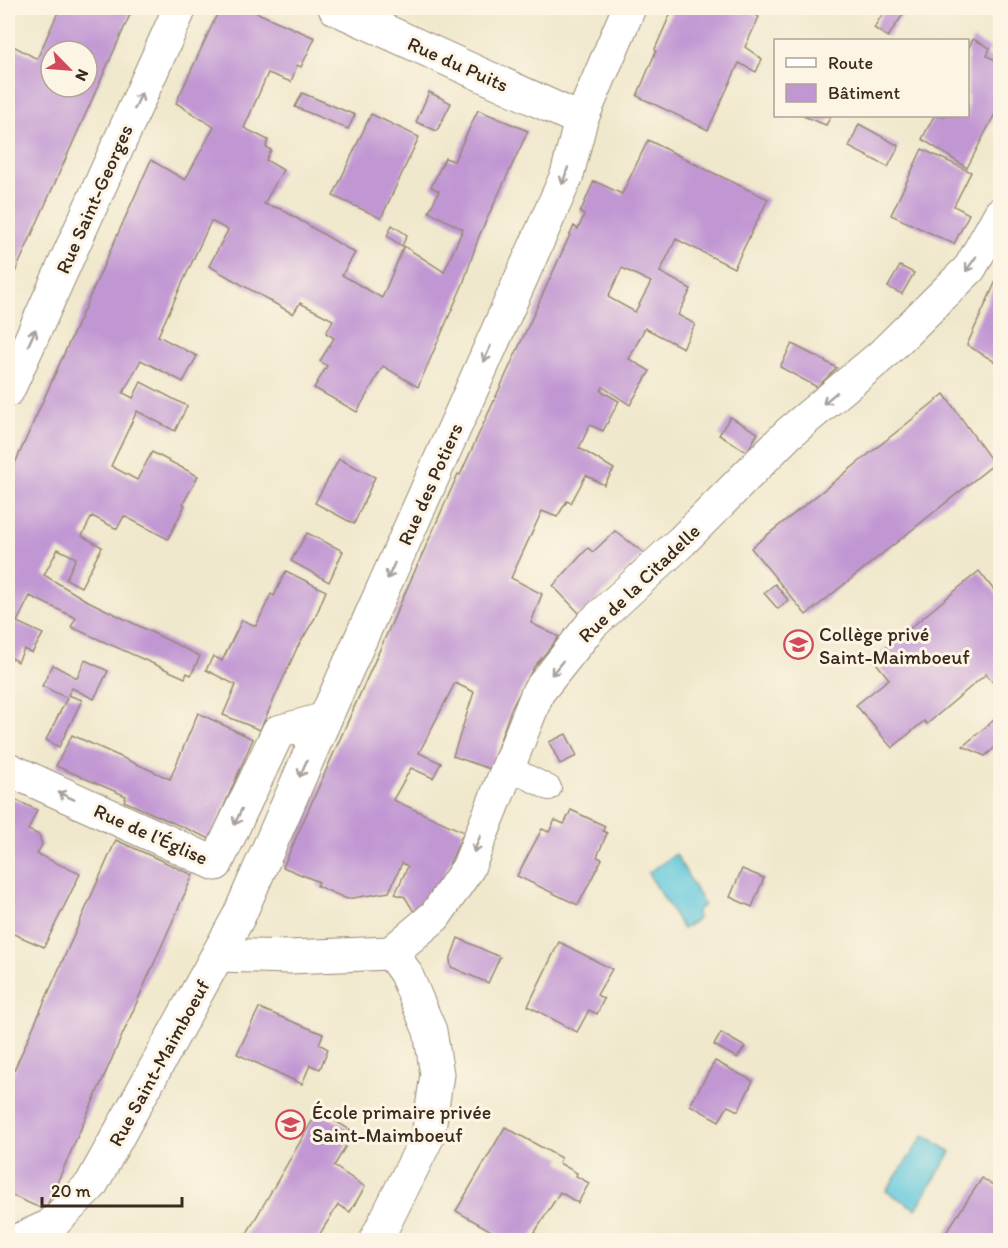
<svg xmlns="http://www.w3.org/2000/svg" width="1008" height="1248" viewBox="0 0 1008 1248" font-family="Itim,sans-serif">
  <rect width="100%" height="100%" fill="#fcf5e5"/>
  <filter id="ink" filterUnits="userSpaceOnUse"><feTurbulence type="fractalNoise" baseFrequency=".0167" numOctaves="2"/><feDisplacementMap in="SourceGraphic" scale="12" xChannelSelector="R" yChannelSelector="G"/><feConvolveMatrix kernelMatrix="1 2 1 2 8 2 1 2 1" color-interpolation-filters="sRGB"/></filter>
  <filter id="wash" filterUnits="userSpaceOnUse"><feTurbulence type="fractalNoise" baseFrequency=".008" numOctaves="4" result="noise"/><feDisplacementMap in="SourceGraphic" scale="24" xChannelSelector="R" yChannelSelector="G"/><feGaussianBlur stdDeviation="1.35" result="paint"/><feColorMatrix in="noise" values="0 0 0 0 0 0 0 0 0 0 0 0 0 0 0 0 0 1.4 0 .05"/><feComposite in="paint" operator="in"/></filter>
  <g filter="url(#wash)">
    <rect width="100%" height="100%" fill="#f0e8cc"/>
    <g fill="#5fc7dc" stroke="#4d787d" stroke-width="1.5">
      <polygon points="676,854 704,905 697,910 698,919 683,929 648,873"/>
      <polygon points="924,1135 951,1152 916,1209 886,1191"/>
    </g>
    <g id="blocks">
      <g fill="#c197d3" fill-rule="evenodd">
        <path d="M 60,8 L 133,8 L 8,288 L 8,43 L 37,59 ZM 51,51 L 87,51 L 87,87 L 51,87 Z"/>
        <polygon points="220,8 246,8 315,38 301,67 297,65 291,82 268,73 244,128 268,140 266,147 271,150 266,160 283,170 264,204 281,209 355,253 342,275 382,298 404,246 444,272 463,229 429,212 439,191 431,187 445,158 454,161 478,110 528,131 479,236 463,284 418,387 383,366 357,412 314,388 327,366 320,361 334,338 326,333 333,320 300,303 293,314 209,266 228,230 211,221 158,336 197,356 183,382 141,360 123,393 133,398 141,382 187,406 175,431 137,411 111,466 137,480 152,452 198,476 183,504 185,505 168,539 124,516 117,529 92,516 82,536 102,547 81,587 66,579 76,558 58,549 44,575 84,599 200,656 191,675 187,673 185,678 71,627 76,618 30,596 17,622 43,634 32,653 24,649 18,662 8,656 8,479 151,160 185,180 214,127 176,103"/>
        <polygon points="673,8 745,8 759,17 745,47 762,59 756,72 739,63 708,130 637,96 656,51 655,49"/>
        <polygon points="886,8 907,8 888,37 874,28"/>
        <polygon points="973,39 990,48 987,56 1000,62 1000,104 967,168 922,139 934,116 968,116 968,49"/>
        <polygon points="429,92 451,103 437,131 416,122"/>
        <polygon points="302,93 355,115 348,129 295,107"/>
        <polygon points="371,114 419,137 381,218 333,196"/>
        <polygon points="803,116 831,116 826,125"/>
        <polygon points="859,124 899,146 888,167 849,147"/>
        <path d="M 648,140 L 703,168 L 768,199 L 734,268 L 676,239 L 660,272 L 691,289 L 678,315 L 695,324 L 683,348 L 645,328 L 629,359 L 650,371 L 630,405 L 603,387 L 601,391 L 619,401 L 603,431 L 590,425 L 579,448 L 614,469 L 604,485 L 586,475 L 571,503 L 567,501 L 557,517 L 542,511 L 511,578 L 542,594 L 531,623 L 559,637 L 534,667 L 511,709 L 490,769 L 453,756 L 474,692 L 455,683 L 419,753 L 441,763 L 433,778 L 411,768 L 393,800 L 464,832 L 440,884 L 429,900 L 414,912 L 405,897 L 395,894 L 408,866 L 402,863 L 389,892 L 347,899 L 317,886 L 319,882 L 283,867 L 458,474 L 460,475 L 574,226 L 578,229 L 584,215 L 580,213 L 594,181 L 622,194 ZM 622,268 L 651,282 L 635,312 L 608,297 Z"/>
        <polygon points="922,149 971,172 954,206 969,214 954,244 891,215"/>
        <polygon points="392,225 407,235 402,246 387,236"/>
        <polygon points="900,266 914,273 902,294 888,287"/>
        <polygon points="996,281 1000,284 1000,365 967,345"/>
        <polygon points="792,344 819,358 837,368 817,387 780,367"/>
        <polygon points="944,394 994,464 806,615 751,548"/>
        <polygon points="730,417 758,433 747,452 719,435"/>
        <polygon points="339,459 375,477 354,524 315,503"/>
        <polygon points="615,531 644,553 581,615 553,586 588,548 593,552"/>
        <polygon points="307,533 343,551 329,582 291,561"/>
        <polygon points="286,571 326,591 315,618 297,648 260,730 223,715 236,685 206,670 213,656 222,661 242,620 256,626 271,594 274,596"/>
        <polygon points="979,571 1000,598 1000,686 998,688 986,674 927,724 924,721 892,748 856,705 889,679 873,659"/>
        <polygon points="775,584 788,600 778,609 764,593"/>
        <polygon points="85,660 108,671 94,699 72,688 68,695 82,700 59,747 46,740 67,698 42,686 53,665 77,678"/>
        <polygon points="198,713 253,739 210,839 124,801 126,796 56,766 72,735 170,779"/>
        <polygon points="1000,715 1000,743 985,756 963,746"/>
        <polygon points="566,734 577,756 560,764 549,742"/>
        <polygon points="8,796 37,810 28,830 39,835 42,845 37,854 80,874 44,947 9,932 8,934"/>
        <polygon points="571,810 605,826 603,831 607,833 597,857 602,859 578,905 517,876 542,829 549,832 555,820 564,824"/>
        <polygon points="116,840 193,875 45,1210 8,1194 8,1084"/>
        <polygon points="742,869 764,878 752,907 730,897"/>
        <polygon points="458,938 500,957 488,983 451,967 450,960"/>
        <polygon points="559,942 612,969 597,995 604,999 597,1014 589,1010 577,1032 528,1006"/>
        <polygon points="259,1008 323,1034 319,1044 328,1049 320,1069 310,1065 302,1084 237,1054"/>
        <polygon points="721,1033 745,1047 737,1058 714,1045"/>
        <polygon points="715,1061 753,1081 738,1111 728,1106 719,1121 690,1105"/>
        <polygon points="318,1111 354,1132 334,1166 365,1187 350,1212 338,1205 316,1240 243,1240"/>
        <polygon points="505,1127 561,1158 559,1163 577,1173 576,1176 589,1183 578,1203 560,1192 530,1240 514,1240 508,1237 507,1240 456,1211"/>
        <polygon points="982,1178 1000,1190 1000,1240 948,1240 943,1237"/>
      </g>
    </g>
  </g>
  <g filter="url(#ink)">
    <use href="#blocks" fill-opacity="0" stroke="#968975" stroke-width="1.5"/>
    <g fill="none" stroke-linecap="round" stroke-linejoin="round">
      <defs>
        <polyline id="service" points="508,767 549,788"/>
        <g id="minor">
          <polyline points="335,8 581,120"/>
          <polyline points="8,769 216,864 278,732 325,719"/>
          <polyline points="218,955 289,957 391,953 435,916 468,868 538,692 592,624 682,541 789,433 881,356 970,268 1000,214"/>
          <polyline points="19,1240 50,1226 91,1185 239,916 325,719 567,175 581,120 629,8"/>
          <polyline points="376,1240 428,1136 437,1074 430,1031 405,972 391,953"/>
        </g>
        <polyline id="tertiary" points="8,390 180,8"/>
      </defs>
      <use href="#service" stroke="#968975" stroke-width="26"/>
      <use href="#minor" stroke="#968975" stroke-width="35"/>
      <use href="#tertiary" stroke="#968975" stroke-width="35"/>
      <use href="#service" stroke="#fff" stroke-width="24"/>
      <use href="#minor" stroke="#fff" stroke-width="33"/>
      <use href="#tertiary" stroke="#fff" stroke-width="33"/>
    </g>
    <defs><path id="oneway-shaft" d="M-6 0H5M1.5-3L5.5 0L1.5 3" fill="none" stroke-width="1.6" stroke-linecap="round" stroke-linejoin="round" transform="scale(1.5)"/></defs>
    <g stroke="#a79f9a">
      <use href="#oneway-shaft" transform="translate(138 101) rotate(-66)"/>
      <use href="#oneway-shaft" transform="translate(565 176) rotate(109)"/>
      <use href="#oneway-shaft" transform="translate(971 264) rotate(125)"/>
      <use href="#oneway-shaft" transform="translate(32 337) rotate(-66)"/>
      <use href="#oneway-shaft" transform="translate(487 354) rotate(114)"/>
      <use href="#oneway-shaft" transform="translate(830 398) rotate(140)"/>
      <use href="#oneway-shaft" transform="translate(391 571) rotate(114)"/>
      <use href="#oneway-shaft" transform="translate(557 668) rotate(129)"/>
      <use href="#oneway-shaft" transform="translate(303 769) rotate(114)"/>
      <use href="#oneway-shaft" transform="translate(66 796) rotate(-156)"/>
      <use href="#oneway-shaft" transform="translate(238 817) rotate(115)"/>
      <use href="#oneway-shaft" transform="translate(477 844) rotate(112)"/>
    </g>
  </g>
  <defs>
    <symbol id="school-ring" viewBox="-11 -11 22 22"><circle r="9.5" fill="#fcf5e5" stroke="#d1495b" stroke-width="1.5"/><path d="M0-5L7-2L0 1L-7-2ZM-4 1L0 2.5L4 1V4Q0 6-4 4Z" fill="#d1495b"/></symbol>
  </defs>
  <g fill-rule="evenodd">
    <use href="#school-ring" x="782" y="628" width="33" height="33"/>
    <use href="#school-ring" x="274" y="1108" width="33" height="33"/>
  </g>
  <g text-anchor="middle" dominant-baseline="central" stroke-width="6" stroke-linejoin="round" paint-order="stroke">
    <g font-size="20" fill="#3b2a1e" stroke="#fcf5e5">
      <text transform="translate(458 64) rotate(24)">Rue du Puits</text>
      <text transform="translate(94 199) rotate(-66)">Rue Saint-Georges</text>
      <text transform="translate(430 484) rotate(-66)">Rue des Potiers</text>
      <text transform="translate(639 583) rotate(-44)">Rue de la Citadelle</text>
      <text transform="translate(151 834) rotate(24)">Rue de l'Église</text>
      <text transform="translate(159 1063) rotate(-61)">Rue Saint-Maimboeuf</text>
    </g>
    <g font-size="20" fill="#3b2a1e" stroke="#fcf5e5" text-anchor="start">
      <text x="819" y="634">Collège privé<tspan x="819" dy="23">Saint-Maimboeuf</tspan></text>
      <text x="312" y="1112">École primaire privée<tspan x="312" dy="23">Saint-Maimboeuf</tspan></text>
    </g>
  </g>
  <rect width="1008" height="1248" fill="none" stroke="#fcf5e5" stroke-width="30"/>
  <rect x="774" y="39" width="195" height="78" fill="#fcf5e5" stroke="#afa495" stroke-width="1.5"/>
  <rect x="786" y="58" width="30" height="9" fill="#ffffff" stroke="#afa495" stroke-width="1.5"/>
  <text x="828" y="69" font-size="18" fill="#3b2a1e">Route</text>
  <rect x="786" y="84" width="30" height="18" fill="#c197d3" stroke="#afa495" stroke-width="1.5"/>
  <text x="828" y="99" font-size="18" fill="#3b2a1e">Bâtiment</text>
  <g transform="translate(69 69) rotate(115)"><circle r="28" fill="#fcf5e5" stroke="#afa495" stroke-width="1.5"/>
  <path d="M0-4.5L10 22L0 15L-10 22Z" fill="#d1495b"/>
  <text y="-9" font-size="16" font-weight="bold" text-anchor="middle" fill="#3b2a1e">N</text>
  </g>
  <path d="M42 1197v9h140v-9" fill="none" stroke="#3b2a1e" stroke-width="3"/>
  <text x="51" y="1197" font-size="18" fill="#3b2a1e" stroke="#fcf5e5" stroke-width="4.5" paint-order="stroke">20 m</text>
</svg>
